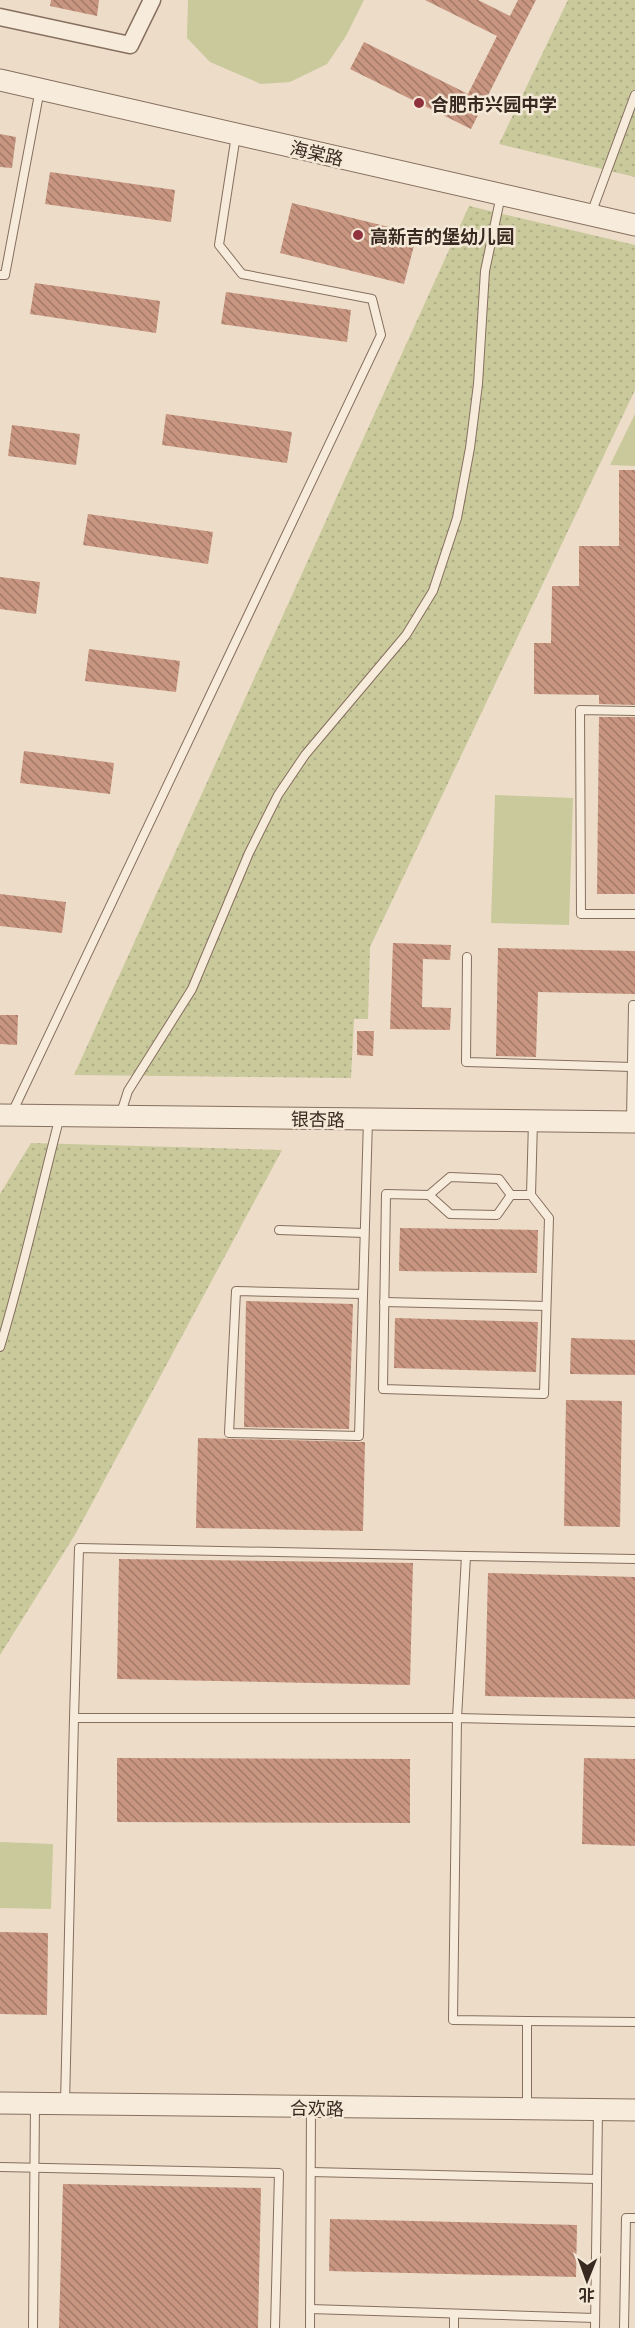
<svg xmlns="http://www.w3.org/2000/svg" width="635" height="2328" viewBox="0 0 635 2328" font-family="Georgia,'Noto Sans SC',serif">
  <defs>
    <pattern id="park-dots" width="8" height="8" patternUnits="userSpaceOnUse" patternTransform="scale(1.5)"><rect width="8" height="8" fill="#c9c99c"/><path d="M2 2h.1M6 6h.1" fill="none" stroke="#adad86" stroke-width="1.8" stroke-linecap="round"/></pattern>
    <pattern id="building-back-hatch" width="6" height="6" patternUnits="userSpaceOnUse" patternTransform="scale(1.5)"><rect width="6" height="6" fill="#c79580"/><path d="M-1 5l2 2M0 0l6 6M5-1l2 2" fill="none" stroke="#a37a68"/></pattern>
  </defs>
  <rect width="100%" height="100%" fill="#ecdcc8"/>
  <g fill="#c9c99c">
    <polygon points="188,0 364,0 346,36 327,64 290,82 261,84 210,62 187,38"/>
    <polygon points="635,414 635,466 610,465"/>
    <polygon points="495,795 573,798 569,925 491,923"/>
    <polygon points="0,1842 53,1844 51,1909 0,1908"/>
  </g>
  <g fill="url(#park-dots)">
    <polygon points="568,0 635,0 635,177 499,144"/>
    <polygon points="469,206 635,245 635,390 370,947 368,1019 354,1019 351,1078 74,1075"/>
    <polygon points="31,1143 282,1150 76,1533 0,1655 0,1194"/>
  </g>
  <g fill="url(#building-back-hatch)">
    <polygon points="51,0 99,0 97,16 50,6"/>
    <polygon points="425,0 478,0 510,16 518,0 536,0 471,129 350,69 364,42 468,94 497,36"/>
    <polygon points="0,134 16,137 12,168 0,167"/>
    <polygon points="50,172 175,190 171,222 45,204"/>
    <polygon points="292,203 417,234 404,284 280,253"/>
    <polygon points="35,283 160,301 156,333 30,314"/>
    <polygon points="226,292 351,310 347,342 221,324"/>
    <polygon points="166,414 292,432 287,463 162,445"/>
    <polygon points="12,425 80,434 76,465 8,456"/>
    <polygon points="619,470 635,470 635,705 599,704 599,695 534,694 534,643 551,643 552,586 579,586 579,546 619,546"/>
    <polygon points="88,514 213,532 208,564 83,545"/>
    <polygon points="0,577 40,582 36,614 0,609"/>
    <polygon points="89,649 180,661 176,692 85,681"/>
    <polygon points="599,717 635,717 635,894 597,894"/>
    <polygon points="24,751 114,763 110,794 20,783"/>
    <polygon points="0,894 66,902 62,933 0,926"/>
    <polygon points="393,943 451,945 450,960 423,959 422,1007 451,1008 450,1030 390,1029"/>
    <polygon points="498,948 635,951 635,994 538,992 536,1057 496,1056"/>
    <polygon points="0,1015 18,1015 17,1045 0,1044"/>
    <polygon points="357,1031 374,1031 373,1056 357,1055"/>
    <polygon points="400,1228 538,1230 537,1273 399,1271"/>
    <polygon points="246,1301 353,1304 349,1429 244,1427"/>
    <polygon points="395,1318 538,1322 536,1372 394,1368"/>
    <polygon points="571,1338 635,1340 635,1375 570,1374"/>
    <polygon points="566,1400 622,1401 620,1527 564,1526"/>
    <polygon points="198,1438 365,1442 363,1531 196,1528"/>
    <polygon points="119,1559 413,1563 410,1685 117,1679"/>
    <polygon points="488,1573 635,1577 635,1699 485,1696"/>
    <polygon points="117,1758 410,1759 410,1823 117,1822"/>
    <polygon points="584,1758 635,1759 635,1846 582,1844"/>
    <polygon points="0,1932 48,1933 47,2015 0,2014"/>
    <polygon points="63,2184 261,2188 258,2328 59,2328"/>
    <polygon points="330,2219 577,2225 576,2277 329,2271"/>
  </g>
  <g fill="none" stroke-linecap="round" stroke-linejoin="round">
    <defs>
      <g id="service">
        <polyline points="591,214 635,95"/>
        <polyline points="0,275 5,275 40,89"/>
        <polyline points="635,711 580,710 581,914 635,914"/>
        <polyline points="467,957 466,1062 632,1067"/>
        <polyline points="11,1115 381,335 372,299 242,274 219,245 236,135"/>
        <polyline points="120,1116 128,1091 192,989 249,853 278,795 305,755 406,635 433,591 457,518 470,448 478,384 485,271 501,195"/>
        <polyline points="631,1121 633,1005 635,1005"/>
        <polyline points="429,1195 450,1214 497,1215 511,1195"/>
        <polyline points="531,1195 511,1195 499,1179 450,1177 429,1195 386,1194 383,1389 544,1394 549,1218 531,1195 533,1121"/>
        <polyline points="279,1230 364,1233"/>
        <polyline points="363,1294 236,1291 229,1433 359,1436 368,1119"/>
        <polyline points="384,1302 546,1306"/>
        <path d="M 0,1347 C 23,1271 40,1193 60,1116"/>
        <polyline points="466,1556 635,1559"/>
        <polyline points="527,2021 635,2022"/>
        <polyline points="65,2104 74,1718 457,1718 466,1556 79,1548 74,1718"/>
        <polyline points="527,2108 527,2021 453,2020 457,1718 635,1722"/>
        <polyline points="0,2167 279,2173 275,2328"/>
        <polyline points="311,2172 597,2179"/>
        <polyline points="310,2309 595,2318"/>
        <polyline points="33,2328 35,2104"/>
        <polyline points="310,2328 311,2106"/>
        <polyline points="454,2328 454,2314"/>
        <polyline points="595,2328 598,2110"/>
        <polyline points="624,2328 626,2218 635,2218"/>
      </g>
      <polyline id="minor" points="0,17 130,45 152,0"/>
      <g id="tertiary">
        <polyline points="0,80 635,225"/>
        <polyline points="0,1115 635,1122"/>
        <polyline points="0,2103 635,2110"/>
      </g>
    </defs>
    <use href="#service" stroke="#866f5e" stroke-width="10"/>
    <use href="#minor" stroke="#866f5e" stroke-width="19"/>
    <use href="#tertiary" stroke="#866f5e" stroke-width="23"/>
    <use href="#service" stroke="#f7ebdb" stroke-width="8"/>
    <use href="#minor" stroke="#f7ebdb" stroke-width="16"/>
    <use href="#tertiary" stroke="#f7ebdb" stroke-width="21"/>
  </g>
  <g fill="#91323f" stroke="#f4e8d7" stroke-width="2">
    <circle cx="419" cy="103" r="6"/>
    <circle cx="358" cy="235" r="6"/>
  </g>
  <g text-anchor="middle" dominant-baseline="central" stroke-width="5" stroke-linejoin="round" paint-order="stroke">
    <g font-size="18" font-weight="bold" fill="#382921" stroke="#f4e8d7" text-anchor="start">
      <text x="431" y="103">合肥市兴园中学</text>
      <text x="370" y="235">高新吉的堡幼儿园</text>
    </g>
    <g font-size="18" fill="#382921" stroke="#f4e8d7">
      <text transform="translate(317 152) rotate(13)">海棠路</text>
      <text transform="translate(318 1118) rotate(1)">银杏路</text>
      <text transform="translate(317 2107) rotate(1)">合欢路</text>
    </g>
  </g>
  <g transform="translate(587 2280) rotate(181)" stroke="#f4e8d7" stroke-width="4.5" paint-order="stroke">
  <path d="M0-4.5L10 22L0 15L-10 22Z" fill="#382921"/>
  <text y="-9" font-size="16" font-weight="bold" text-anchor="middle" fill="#382921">北</text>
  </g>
</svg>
